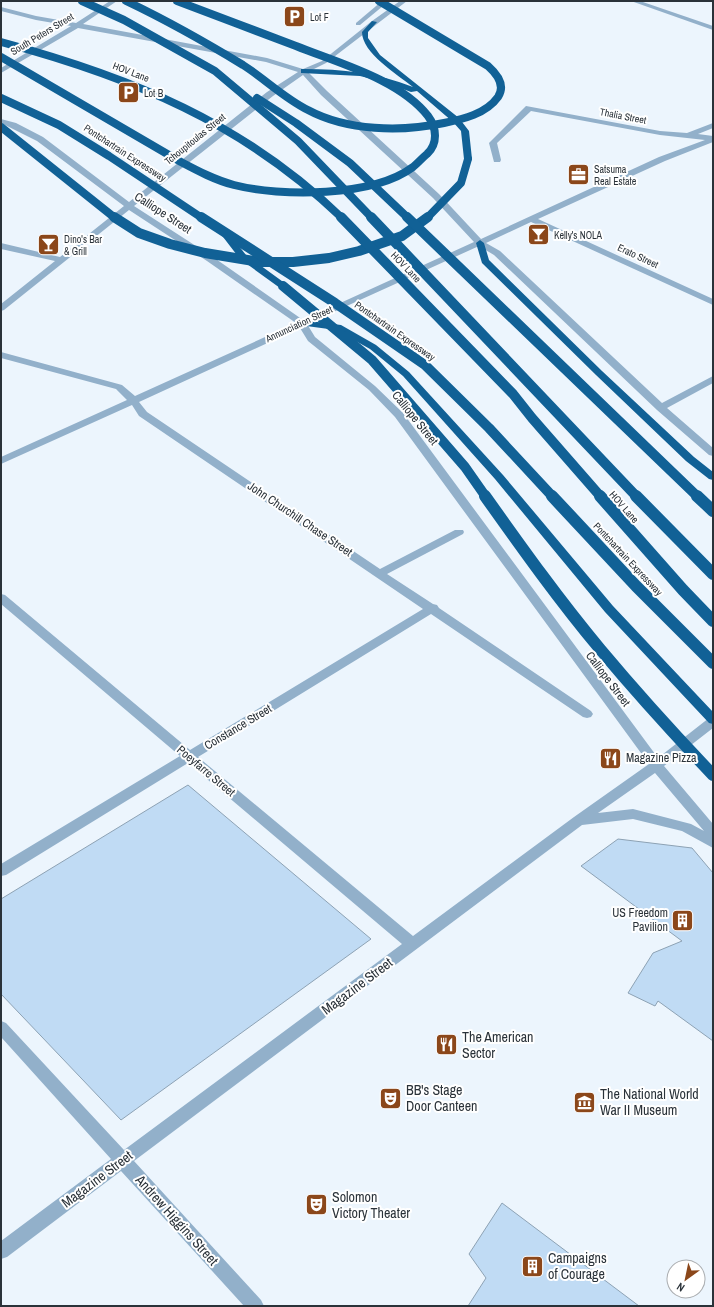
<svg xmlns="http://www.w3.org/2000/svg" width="714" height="1307" viewBox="0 0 714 1307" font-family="'Archivo Narrow',sans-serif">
  <rect width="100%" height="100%" fill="#ecf5fd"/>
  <g fill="#c0dbf4" stroke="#8da2b4">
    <polygon points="188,785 371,939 121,1120 1,994 1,899"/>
    <polygon points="618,839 692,848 713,873 713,1041 658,1001 655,1006 628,993 653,953 682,941 581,866"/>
    <polygon points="502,1203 639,1306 468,1306 486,1278 469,1254"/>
  </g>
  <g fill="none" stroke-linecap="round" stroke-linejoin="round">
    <g fill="#92b0ca" fill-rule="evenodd">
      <path d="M 110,1 L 117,1 L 83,24 L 267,58 L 303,69 L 322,61 L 372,21 L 400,1 L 407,1 L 326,63 L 308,72 L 327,91 L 439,194 L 481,239 L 659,157 L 705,140 L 660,135 L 531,111 L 497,143 L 501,160 L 500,162 L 494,162 L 489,143 L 526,106 L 660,131 L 687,133 L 713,123 L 713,128 L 698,134 L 713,136 L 713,142 L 665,161 L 538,219 L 713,299 L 713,305 L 531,222 L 486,243 L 500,251 L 662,403 L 713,376 L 713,383 L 667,408 L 713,448 L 713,456 L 709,455 L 657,410 L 494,255 L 479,246 L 307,324 L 315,337 L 375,386 L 403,413 L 658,758 L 709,718 L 713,717 L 713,728 L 664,766 L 713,824 L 713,848 L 682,831 L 633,819 L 582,825 L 134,1161 L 261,1300 L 264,1306 L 244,1306 L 121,1171 L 7,1257 L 1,1259 L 1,1241 L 111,1159 L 1,1037 L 1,1021 L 6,1023 L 124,1150 L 402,944 L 188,763 L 6,875 L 1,876 L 1,864 L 180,756 L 1,604 L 1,594 L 5,595 L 190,750 L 423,609 L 139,416 L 132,405 L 1,464 L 1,457 L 127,400 L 116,389 L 1,358 L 1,352 L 122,385 L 135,396 L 296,323 L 207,261 L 129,210 L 4,310 L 1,311 L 1,304 L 55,261 L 1,249 L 1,243 L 60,257 L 124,206 L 37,141 L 1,123 L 1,119 L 16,123 L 43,137 L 129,202 L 267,92 L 298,72 L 266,62 L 78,28 L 1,73 L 1,68 L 71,26 L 36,20 L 1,11 L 1,7 L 36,16 L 76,23 ZM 303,75 L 321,95 L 433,198 L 474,242 L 303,320 L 213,257 L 134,206 L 273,96 ZM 300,328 L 308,341 L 369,390 L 395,417 L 649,764 L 574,817 L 413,936 L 198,757 L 431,614 L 583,717 L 587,718 L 591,717 L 593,714 L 591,711 L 439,608 L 437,605 L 433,604 L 387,574 L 463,534 L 464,532 L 463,530 L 455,530 L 380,569 L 147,412 L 139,402 ZM 655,773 L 704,831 L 691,824 L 633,809 L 598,813 Z"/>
      <polygon points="382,1 389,1 360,25 356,25 356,23"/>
      <polygon points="631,1 640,1 713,26 713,30"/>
    </g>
    <g fill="#116196" fill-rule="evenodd">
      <path d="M 372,21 L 377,22 L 368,32 L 368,38 L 380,55 L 459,118 L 469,131 L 472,159 L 471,161 L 468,161 L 464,159 L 461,131 L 453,122 L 417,91 L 411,92 L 384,82 L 360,76 L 301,73 L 301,69 L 304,69 C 342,69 378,73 413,87 C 397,74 362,53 362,32 Z"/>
      <polygon points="224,230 227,231 246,255 286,284 287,286 286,288 280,288 240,259 220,233"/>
      <polygon points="480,240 484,243 489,260 602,371 694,457 713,472 713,480 709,479 686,461 596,375 482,263 476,243"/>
      <polygon points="302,320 341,325 376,345 409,372 503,475 613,606 713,712 713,724 709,723 605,612 495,479 403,376 370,349 336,330 299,325 297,323 299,321"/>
    </g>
    <g stroke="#116196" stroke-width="8">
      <polyline points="82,1 124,20 215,71 298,141 372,218"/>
      <path d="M 126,1 C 166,20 205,42 243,65 C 265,79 284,98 308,110 C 347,131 401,132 444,123 C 463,119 486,114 498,97 C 506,85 497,74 488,66 L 379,1"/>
      <path d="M 1,42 C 131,77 244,123 342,218"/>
      <path d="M 1,57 L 181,162 C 198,171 215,180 234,185 C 281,197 373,197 413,167 C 418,163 422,158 427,154 C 438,144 437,128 428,116 C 399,79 338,63 296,46 C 256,31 217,16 177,1"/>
      <polyline points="1,98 59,125 109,156 202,218"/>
      <polyline points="257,98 296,123 350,163 408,218"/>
      <polyline points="1,127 115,218"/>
      <polyline points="427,218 461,183 468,159"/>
    </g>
    <g stroke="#116196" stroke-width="10">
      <polyline points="114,217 139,233 170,244 205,253 260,262 293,262 329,258 359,251 402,236 428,217"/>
      <polyline points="201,217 335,303 425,365 489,428 553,497"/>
      <polyline points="341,217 513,394 532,418 601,497"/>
      <polyline points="371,217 637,497"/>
      <polyline points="407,217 698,497"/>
      <polyline points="283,286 372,360 465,467 486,497"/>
    </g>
    <g stroke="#116196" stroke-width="12">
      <path d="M 485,496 C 522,548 559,600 600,649 C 636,692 674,734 713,775"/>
      <polyline points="552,496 636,586 713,663"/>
      <polyline points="600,496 683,590 713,621"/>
      <polyline points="636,496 713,574"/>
      <polyline points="697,496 713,511"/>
    </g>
  </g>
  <defs>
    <symbol id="parking-square" viewBox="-11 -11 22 22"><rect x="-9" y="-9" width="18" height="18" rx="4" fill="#8b471a" stroke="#fff"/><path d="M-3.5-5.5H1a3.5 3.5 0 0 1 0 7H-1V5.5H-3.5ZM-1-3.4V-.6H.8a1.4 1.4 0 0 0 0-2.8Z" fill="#fff"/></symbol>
    <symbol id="office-square" viewBox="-11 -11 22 22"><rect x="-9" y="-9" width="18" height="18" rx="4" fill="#8b471a" stroke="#fff"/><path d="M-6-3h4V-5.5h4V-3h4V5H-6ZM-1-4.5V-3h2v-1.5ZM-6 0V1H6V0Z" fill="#fff"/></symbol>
    <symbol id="bar-square" viewBox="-11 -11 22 22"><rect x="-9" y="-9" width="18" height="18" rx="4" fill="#8b471a" stroke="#fff"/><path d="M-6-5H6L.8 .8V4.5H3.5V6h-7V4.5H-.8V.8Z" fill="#fff"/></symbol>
    <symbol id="restaurant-square" viewBox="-11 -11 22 22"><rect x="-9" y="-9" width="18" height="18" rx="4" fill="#8b471a" stroke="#fff"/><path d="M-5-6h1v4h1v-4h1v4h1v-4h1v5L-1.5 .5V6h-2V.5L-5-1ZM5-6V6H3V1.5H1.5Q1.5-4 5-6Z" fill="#fff"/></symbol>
    <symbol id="building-square" viewBox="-11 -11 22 22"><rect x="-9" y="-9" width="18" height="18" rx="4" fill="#8b471a" stroke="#fff"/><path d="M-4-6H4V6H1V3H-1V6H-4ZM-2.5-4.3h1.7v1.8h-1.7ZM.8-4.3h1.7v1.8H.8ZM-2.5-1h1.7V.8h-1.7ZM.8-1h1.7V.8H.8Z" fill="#fff"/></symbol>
    <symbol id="theatre-square" viewBox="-11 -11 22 22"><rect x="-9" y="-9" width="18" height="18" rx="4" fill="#8b471a" stroke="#fff"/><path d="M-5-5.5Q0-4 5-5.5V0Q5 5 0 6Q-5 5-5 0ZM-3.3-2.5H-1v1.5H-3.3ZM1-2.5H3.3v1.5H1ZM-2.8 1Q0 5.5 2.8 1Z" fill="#fff"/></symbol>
    <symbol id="museum-square" viewBox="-11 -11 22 22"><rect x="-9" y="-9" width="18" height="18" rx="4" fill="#8b471a" stroke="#fff"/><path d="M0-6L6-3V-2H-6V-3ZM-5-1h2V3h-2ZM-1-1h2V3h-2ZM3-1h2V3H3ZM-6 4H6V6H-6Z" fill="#fff"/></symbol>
  </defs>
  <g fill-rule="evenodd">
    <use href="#parking-square" x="282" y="4" width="25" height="25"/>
    <use href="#parking-square" x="116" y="80" width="25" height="25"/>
    <use href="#office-square" x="566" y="162" width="25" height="25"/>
    <use href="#bar-square" x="526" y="222" width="25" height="25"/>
    <use href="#bar-square" x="36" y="232" width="25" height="25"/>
    <use href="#restaurant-square" x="598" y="746" width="25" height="25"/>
    <use href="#building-square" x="670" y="908" width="25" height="25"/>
    <use href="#restaurant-square" x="434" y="1032" width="25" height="25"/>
    <use href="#theatre-square" x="378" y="1086" width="25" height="25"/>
    <use href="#museum-square" x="572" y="1090" width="25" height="25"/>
    <use href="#theatre-square" x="304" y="1192" width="25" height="25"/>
    <use href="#building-square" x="520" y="1254" width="25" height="25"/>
  </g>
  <g text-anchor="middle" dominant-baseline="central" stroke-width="4" stroke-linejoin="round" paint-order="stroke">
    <g font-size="10" fill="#2a3239" stroke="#fff" text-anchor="start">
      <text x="310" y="17">Lot F</text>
      <text x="144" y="93">Lot B</text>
      <text x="594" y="169">Satsuma<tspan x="594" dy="12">Real Estate</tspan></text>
      <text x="554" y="235">Kelly's NOLA</text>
      <text x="64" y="239">Dino's Bar<tspan x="64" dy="12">&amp; Grill</tspan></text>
    </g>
    <g font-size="10" fill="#2a3239" stroke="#fff">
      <text transform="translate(42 34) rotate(-31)">South Peters Street</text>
      <text transform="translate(131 72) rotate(21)">HOV Lane</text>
      <text transform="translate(623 116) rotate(11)">Thalia Street</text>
      <text transform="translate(195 139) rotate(-39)">Tchoupitoulas Street</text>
      <text transform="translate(125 153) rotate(33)">Pontchartrain Expressway</text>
      <text transform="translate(638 256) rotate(25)">Erato Street</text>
      <text transform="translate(406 267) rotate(46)">HOV Lane</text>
      <text transform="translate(299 324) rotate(-25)">Annunciation Street</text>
      <text transform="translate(395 331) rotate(35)">Pontchartrain Expressway</text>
      <text transform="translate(624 507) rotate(49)">HOV Lane</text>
      <text transform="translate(628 559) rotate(47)">Pontchartrain Expressway</text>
    </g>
    <g font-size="12" fill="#2a3239" stroke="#fff">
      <text transform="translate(163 213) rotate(33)">Calliope Street</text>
      <text transform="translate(415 418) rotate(51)">Calliope Street</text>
      <text transform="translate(300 519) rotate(34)">John Churchill Chase Street</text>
      <text transform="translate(608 679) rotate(53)">Calliope Street</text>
      <text transform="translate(238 727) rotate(-31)">Constance Street</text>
      <text transform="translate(206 771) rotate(40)">Poeyfarre Street</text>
    </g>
    <g font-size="12" fill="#2a3239" stroke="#fff" text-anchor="start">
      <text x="626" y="758">Magazine Pizza</text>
      <text x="668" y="913" text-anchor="end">US Freedom<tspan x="668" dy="14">Pavilion</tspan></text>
    </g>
    <g font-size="14" fill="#2a3239" stroke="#fff">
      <text transform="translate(357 986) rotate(-37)">Magazine Street</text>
      <text transform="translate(97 1179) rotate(-37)">Magazine Street</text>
      <text transform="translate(177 1220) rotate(48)">Andrew Higgins Street</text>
    </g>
    <g font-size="14" fill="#2a3239" stroke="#fff" text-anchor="start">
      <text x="462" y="1037">The American<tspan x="462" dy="16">Sector</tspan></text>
      <text x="406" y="1090">BB's Stage<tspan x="406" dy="16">Door Canteen</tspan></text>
      <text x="600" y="1094">The National World<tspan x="600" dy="16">War II Museum</tspan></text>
      <text x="332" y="1197">Solomon<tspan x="332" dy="16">Victory Theater</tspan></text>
      <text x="548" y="1258">Campaigns<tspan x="548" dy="16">of Courage</tspan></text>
    </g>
  </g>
  <rect width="714" height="1307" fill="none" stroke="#2a3239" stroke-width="4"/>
  <g transform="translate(686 1279) rotate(213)"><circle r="19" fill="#ffffff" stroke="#aaadb0"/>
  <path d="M0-3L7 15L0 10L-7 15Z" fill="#8b471a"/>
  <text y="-6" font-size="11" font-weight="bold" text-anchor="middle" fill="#2a3239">N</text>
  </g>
</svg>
